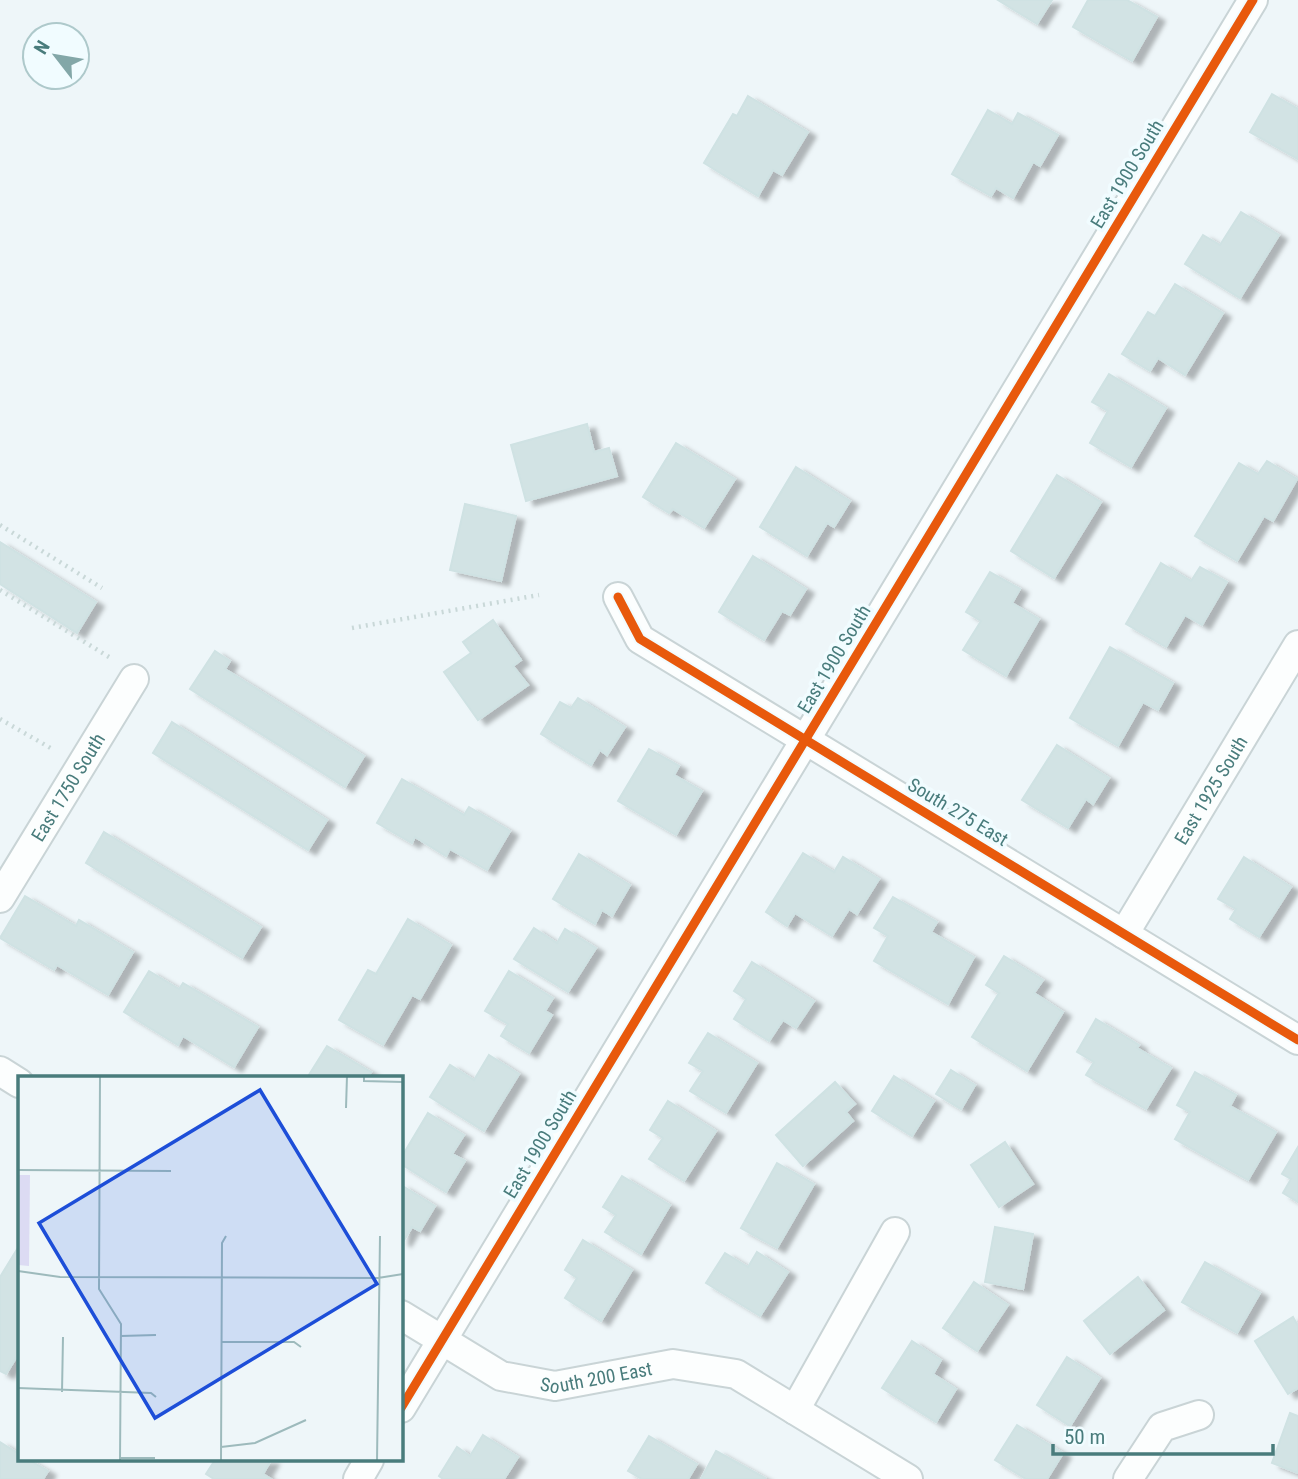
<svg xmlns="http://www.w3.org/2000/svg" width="1298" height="1479" viewBox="0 0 1298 1479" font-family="'Roboto Condensed',sans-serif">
  <defs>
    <filter id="shadow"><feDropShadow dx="8" dy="4.5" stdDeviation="2" flood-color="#0004"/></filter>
  </defs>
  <rect width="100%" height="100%" fill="#eef6f9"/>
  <g fill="#d2e3e4" stroke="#cfe2e3" stroke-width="2" filter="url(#shadow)">
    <polygon points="998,0 1052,0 1037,24"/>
    <polygon points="1088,0 1127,0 1157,17 1132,61 1073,27"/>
    <polygon points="1272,94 1298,109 1298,159 1250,132"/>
    <polygon points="748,96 808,132 782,175 773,170 758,196 704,163 733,114 737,116"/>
    <polygon points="988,110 1012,124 1018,113 1058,135 1040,166 1033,162 1013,198 996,188 991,196 952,174"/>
    <polygon points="1241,212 1279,235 1240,298 1185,264 1203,235 1220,245"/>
    <polygon points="1175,284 1223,313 1185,375 1158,358 1150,371 1122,354 1148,312 1155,316"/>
    <polygon points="1109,374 1166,408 1131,467 1090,443 1108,411 1092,402"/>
    <polygon points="587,424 594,452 609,448 617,476 526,501 511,445"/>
    <polygon points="676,443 735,479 704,528 673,509 669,513 643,497"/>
    <polygon points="1267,461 1297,479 1273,521 1264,516 1237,561 1195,536 1239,463 1258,474"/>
    <polygon points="796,467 850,501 834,527 827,523 807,556 760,527"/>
    <polygon points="1057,475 1101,502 1054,578 1011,551"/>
    <polygon points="465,504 516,516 501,581 450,570"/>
    <polygon points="0,542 96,602 77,633 0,584"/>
    <polygon points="753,556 806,589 790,615 782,611 764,640 719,612"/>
    <polygon points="1161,563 1191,581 1200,567 1227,582 1202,625 1185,615 1166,647 1126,624"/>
    <polygon points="990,572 1020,589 1012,603 1039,619 1006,676 963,650 981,621 966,612"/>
    <polygon points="493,620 521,660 513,666 528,685 478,720 444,672 471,653 463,642"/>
    <polygon points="1110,647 1173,683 1158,710 1143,702 1118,746 1070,718"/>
    <polygon points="215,651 230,661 225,669 364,756 345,787 190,689"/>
    <polygon points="578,698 625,727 607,755 600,750 591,765 541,734 560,702 571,708"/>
    <polygon points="172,722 327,820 308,850 153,753"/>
    <polygon points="1057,745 1109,778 1093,804 1086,799 1068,828 1022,800"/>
    <polygon points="649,749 679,766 674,775 702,791 676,835 618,801"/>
    <polygon points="402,779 464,815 469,807 510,831 487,870 450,849 446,856 415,837 412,843 377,823"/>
    <polygon points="104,832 261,927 242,958 86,863"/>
    <polygon points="803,853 834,872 843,857 879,879 857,914 849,909 832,936 795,913 787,926 766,912"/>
    <polygon points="579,854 630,885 612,916 602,910 595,924 553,899"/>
    <polygon points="1244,857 1291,887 1259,937 1230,919 1236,909 1218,899"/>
    <polygon points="25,896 76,926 79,920 133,952 108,995 57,965 54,970 0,938"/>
    <polygon points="893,897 937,922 931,932 974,957 948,1004 874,961 888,936 874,928"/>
    <polygon points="408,919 451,945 420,999 412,995 383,1045 339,1020 368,970 376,974"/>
    <polygon points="534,928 557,943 565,929 596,948 568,992 514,959"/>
    <polygon points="1004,956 1043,980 1034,993 1063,1012 1027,1071 972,1037 999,993 986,985"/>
    <polygon points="752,962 814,1001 796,1028 783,1020 769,1041 734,1019 746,999 734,991"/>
    <polygon points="149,971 179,989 183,983 258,1027 234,1067 183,1036 178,1045 124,1012"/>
    <polygon points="509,971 553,998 545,1011 552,1015 529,1053 501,1036 508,1024 485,1011"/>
    <polygon points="1096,1019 1139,1045 1137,1048 1171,1068 1146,1109 1086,1075 1094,1062 1077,1052"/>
    <polygon points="708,1033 757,1063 726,1113 690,1091 703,1071 689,1063"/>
    <polygon points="327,1046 371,1072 367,1078 307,1078"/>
    <polygon points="489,1055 519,1074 484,1131 430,1097 450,1065 474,1080"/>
    <polygon points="951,1070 975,1085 961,1109 936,1094"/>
    <polygon points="1195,1072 1236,1095 1230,1106 1276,1132 1248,1180 1175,1139 1190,1112 1177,1105"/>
    <polygon points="894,1076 934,1101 912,1136 872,1111"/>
    <polygon points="835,1082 855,1104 846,1112 853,1121 803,1166 776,1135"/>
    <polygon points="668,1101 716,1131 684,1181 649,1159 663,1138 650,1130"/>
    <polygon points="428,1113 464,1135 452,1154 465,1161 446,1192 401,1164 401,1158"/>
    <polygon points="1005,1142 1033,1184 999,1207 971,1165"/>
    <polygon points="1298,1147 1298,1202 1283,1193 1291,1179 1282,1174"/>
    <polygon points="777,1163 814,1184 777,1248 741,1228"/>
    <polygon points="622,1176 670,1205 641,1254 605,1232 616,1215 603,1207"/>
    <polygon points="401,1185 435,1206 420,1231 412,1227 403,1242 401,1241"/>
    <polygon points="995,1227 1033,1234 1023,1289 985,1282"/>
    <polygon points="583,1240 632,1270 601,1321 565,1298 577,1278 565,1270"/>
    <polygon points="19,1246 19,1353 6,1374 0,1371 0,1277"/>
    <polygon points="757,1252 788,1272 760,1316 706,1283 725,1253 748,1267"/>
    <polygon points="1205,1262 1260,1293 1237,1333 1182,1302"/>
    <polygon points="1138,1277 1164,1310 1110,1354 1084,1321"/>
    <polygon points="974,1282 1008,1305 977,1351 943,1328"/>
    <polygon points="1293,1317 1298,1326 1298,1388 1288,1394 1255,1341"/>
    <polygon points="912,1341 941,1360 933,1374 956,1389 936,1422 882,1388"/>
    <polygon points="1067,1357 1100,1378 1070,1426 1037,1405"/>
    <polygon points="1290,1413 1298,1416 1298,1473 1272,1463"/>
    <polygon points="1017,1425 1063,1453 1047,1479 1026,1479 995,1460"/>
    <polygon points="483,1435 518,1457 504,1479 443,1479 439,1476 457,1447 470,1456"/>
    <polygon points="649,1436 697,1464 688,1479 642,1479 628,1471"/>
    <polygon points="0,1442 19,1454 19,1460 29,1460 48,1471 43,1479 0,1479"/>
    <polygon points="716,1451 765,1478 764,1479 701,1479"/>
    <polygon points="215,1460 271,1460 263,1474 271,1479 214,1479 206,1474"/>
  </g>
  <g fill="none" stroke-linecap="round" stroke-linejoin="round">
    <defs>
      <g id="street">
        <polyline points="618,597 640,639 1298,1040"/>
        <path id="s1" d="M 0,898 L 134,679"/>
        <path id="s2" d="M 1124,934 L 1298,645"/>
        <polyline points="0,1071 19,1083"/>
        <path id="s3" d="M 401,1315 L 501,1376 L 555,1386 L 673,1364 L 736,1374 L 908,1479"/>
        <polyline points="401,1408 1253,0"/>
        <polyline points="795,1410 895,1232"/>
        <polyline points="358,1479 369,1460"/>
        <polyline points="1128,1479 1162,1427 1199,1415"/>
      </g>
    </defs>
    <use href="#street" stroke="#c9d4d6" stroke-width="32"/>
    <g stroke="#c9d8d8" stroke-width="4.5" stroke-dasharray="2 5" stroke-linecap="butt">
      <polyline points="0,525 102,588"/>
      <polyline points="0,590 109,657"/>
      <polyline points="352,628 539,595"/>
      <polyline points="0,719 54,750"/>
    </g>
    <use href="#street" stroke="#fcfefe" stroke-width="28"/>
    <defs>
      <g id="cycleway">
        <polyline points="618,597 640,639 1298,1040"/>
        <polyline points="401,1408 1253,0"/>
      </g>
    </defs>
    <use href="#cycleway" stroke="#f1fcff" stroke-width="13"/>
    <use href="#cycleway" stroke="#e8590c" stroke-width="9"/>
  </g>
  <g text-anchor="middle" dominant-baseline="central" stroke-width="7" stroke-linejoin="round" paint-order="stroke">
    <g font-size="19" fill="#497c7c" stroke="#f1fcff">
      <text transform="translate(1127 174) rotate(-59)">East 1900 South</text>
      <text transform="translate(834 659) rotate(-59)">East 1900 South</text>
      <text stroke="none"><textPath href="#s1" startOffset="130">East 1750 South</textPath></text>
      <text stroke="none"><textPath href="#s2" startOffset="168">East 1925 South</textPath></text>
      <text transform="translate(958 812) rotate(31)">South 275 East</text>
      <text transform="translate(540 1144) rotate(-59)">East 1900 South</text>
      <text stroke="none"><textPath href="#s3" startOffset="214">South 200 East</textPath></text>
    </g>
  </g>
  <g transform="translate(18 1076)">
    <rect width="385" height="385" fill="#eef6f9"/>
    <path d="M 0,99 L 12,99 L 11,190 L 0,189 Z" fill="#dcdbf3"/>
    <path fill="none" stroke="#9dbabc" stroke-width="2" d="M 82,0 L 81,213 L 103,248 L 102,385M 346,0 L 346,5 L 385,6M 328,32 L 329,0M 0,94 L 153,95M 0,195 L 42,201 L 360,202 L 385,198M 103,260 L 138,259M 203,266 L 276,266 L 283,271M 0,312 L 133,317 L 138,321M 44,316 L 45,261M 203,371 L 237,367 L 288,344M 102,382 L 137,382M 203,385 L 204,167 L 208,160M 359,385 L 362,160"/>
    <path fill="#1d4ed8" fill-opacity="0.15" stroke="#1d4ed8" stroke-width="3.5" d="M 242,14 L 359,208 L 137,342 L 21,147 Z"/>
    <rect width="385" height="385" fill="none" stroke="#497c7c" stroke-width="3.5"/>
  </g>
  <g transform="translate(56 56) rotate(301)"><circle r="33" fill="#f1fcff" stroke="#aec9cb" stroke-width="2"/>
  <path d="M0-5L12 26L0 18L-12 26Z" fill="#83a7a8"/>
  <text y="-10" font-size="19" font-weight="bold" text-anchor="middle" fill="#497c7c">N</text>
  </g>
  <path d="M1053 1444v10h220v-10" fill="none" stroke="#497c7c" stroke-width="3.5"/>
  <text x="1064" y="1444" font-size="21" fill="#497c7c" stroke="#f1fcff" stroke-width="5" paint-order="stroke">50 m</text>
</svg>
